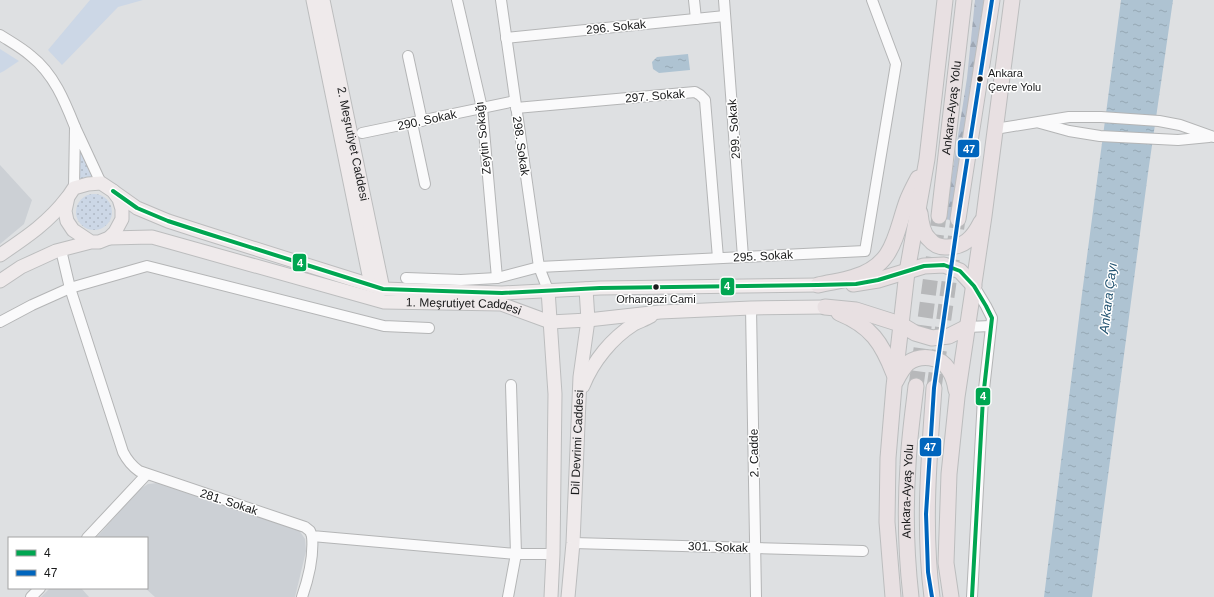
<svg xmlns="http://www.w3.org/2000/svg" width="1214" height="597" viewBox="0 0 1214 597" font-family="Arial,sans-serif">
  <defs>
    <pattern id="grass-dots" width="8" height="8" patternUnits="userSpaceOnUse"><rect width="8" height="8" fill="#ccd7e6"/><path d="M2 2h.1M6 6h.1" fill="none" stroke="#afb8c5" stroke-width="1.8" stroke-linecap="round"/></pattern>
    <pattern id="forest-firs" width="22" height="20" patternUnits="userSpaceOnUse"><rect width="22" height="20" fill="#b8c3d2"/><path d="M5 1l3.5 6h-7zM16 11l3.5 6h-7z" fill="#9ea7b4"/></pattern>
    <pattern id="water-ripples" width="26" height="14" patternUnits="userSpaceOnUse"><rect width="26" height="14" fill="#aec3d2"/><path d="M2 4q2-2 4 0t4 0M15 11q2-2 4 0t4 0" fill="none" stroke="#95a7b4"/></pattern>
  </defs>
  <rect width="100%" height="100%" fill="#dee0e2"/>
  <g fill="#ccd0d5">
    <polygon points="0,165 32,200 24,224 0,244"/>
    <polygon points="157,483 299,530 305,539 306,551 295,597 155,597 145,588 147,588 147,538 96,538 140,489 148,484"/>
    <polygon points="50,588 81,588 89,597 41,597"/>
  </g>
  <g fill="url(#grass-dots)">
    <polygon points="79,144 94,177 78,179"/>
    <circle cx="94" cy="212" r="18"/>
  </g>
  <polygon fill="url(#forest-firs)" points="975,0 984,0 950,220 945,219 967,78"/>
  <g fill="#ccd7e6">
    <polygon points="90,0 143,0 118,7 62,65 48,50"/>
    <polygon points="0,49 19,61 4,71 0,73"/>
  </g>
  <g fill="url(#water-ripples)">
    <polygon points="1121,0 1173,0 1148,173 1092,597 1044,597 1082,294"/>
    <polygon points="688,54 690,70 659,73 653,69 652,62 657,57"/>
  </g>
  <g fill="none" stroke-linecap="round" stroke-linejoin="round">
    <g stroke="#b7b8ba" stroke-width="15" stroke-dasharray="15 8" stroke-linecap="butt">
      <polyline points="916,386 939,216"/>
      <polyline points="934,388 958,219"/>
    </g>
    <defs>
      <g id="minor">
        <polyline points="457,0 482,108 497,278"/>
        <polyline points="501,0 539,267 548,290"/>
        <polyline points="694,0 696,19"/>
        <polyline points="724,0 743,257"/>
        <path d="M 0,35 C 11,42 22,48 31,56 C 54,74 65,102 75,127"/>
        <polyline points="506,38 725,16"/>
        <polyline points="408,56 422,121"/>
        <polyline points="516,108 695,92 700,95 705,100 718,258"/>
        <polyline points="412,123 425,184"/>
        <polyline points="1040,123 1069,131 1100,136 1178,140 1209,137"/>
        <polyline points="995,129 1069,117 1101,117 1159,121 1180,125 1214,137"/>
        <polyline points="362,133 515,101"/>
        <polyline points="74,188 75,127 101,183"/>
        <path d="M 61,250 L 70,288 L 123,452 C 127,460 132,466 139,471 L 305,527 L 310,531 L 312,536 L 516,554 L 553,554"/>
        <polyline points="406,278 461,280 497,278 539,267 865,251 896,64 872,0"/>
        <polyline points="751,308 756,597"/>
        <polyline points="0,322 32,305 70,288 147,266 384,326 429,328"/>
        <polyline points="967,327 991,326"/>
        <polyline points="87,538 146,475"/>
        <polyline points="573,543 863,551"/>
        <polyline points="31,597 40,588"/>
        <path d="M 302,597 C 309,577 314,557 312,536"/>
        <polyline points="508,597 516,554 511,385"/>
        <polyline points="972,597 983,398 992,318 986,306 974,286"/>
      </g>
      <g id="major">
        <polyline points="313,0 371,285"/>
        <path id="s1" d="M 323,0 L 383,289"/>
        <polyline points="113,191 137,208 168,221 202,232 383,289 502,293 600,288 818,285"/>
        <path id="s2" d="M 109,238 L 152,237 L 384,302 L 501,304 L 550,322 L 588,320 L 660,312 L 751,308 L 825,307"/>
        <path d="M 0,255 C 25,238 48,223 67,198"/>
        <polyline points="0,281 21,267 56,251 91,242 99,242 109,238 115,232 122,219 122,209 119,199 113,191 101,183 88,184 74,188 68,197 65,211 67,221 73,230 91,242"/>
        <polyline points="548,290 555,394 553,554 551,597"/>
        <path d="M 583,386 C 593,361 612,338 634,324 C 640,321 646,319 651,316"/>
        <path id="s3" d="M 568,597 L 573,543 L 580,377 L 588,320 L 586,289"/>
      </g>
      <g id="highway">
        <path d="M 920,213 C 921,222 922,233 929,239 C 933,244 939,247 945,247 C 964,248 973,238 981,222"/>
        <path id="s4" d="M 939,216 L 964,0"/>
        <polyline points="958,219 992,0"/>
        <polyline points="853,284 878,280 924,266 944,265 960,271 974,286"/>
        <path d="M 818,285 C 830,282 843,281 854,277 C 895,265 895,234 907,201 C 910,193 914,186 918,178"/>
        <polyline points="825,307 856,310 900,324 915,333 932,338 949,336 967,327"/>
        <path d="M 839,313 C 871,326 882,343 894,374"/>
        <path d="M 896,381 C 899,375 903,368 908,363 C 921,354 940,356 949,370 C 953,376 955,383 956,390"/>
        <polyline points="893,597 887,522 888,458 894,386 907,272 927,159 945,0"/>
        <path id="s5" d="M 911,597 C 906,553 905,509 908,465 C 909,439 913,412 916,386"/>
        <path d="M 932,597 C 923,527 929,457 934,388"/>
        <polyline points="951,597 946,563 949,474 957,397 984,216 1012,0"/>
      </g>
    </defs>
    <use href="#minor" stroke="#b4b5b6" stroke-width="12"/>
    <use href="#major" stroke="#bcbdbe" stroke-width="15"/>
    <use href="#highway" stroke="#bcbdbe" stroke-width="17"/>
    <use href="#minor" stroke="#fafafb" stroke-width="10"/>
    <use href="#major" stroke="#efeaeb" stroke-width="13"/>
    <use href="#highway" stroke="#e8e0e2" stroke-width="15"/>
    <defs>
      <polyline id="bus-1" points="113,191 137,208 168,221 202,232 383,289 502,293 600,288 818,285 856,284 878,280 924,266 944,265 960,271 974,286 986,306 992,318 983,398 972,597"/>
      <polyline id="bus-2" points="932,597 928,572 926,514 934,388 958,219 992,0"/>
    </defs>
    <use href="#bus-1" stroke="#fff" stroke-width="7"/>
    <use href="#bus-2" stroke="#fff" stroke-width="7"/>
    <use href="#bus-1" stroke="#00a651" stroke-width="4"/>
    <use href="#bus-2" stroke="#0065bd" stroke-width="4"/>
  </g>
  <g fill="#191a1b" stroke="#fff" stroke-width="1.5">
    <circle cx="980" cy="79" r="3.5"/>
    <circle cx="656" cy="287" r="3.5"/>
  </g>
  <g text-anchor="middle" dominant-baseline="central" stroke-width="3" stroke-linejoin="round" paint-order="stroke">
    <g font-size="11" fill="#191a1b" stroke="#fff" text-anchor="start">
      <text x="988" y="73">Ankara<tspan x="988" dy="14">Çevre Yolu</tspan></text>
      <text x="656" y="299" text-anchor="middle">Orhangazi Cami</text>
    </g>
    <g font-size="12" fill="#191a1b" stroke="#fff">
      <text transform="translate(616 27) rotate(-6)">296. Sokak</text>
      <text transform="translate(655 96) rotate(-5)">297. Sokak</text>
      <text stroke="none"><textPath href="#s4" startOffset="109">Ankara-Ayaş Yolu</textPath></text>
      <text transform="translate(427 120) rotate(-12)">290. Sokak</text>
      <text transform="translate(734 129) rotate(-94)">299. Sokak</text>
      <text transform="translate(483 138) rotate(-96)">Zeytin Sokağı</text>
      <text stroke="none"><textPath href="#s1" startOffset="147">2. Meşrutiyet Caddesi</textPath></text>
      <text transform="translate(521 146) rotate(82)">298. Sokak</text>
      <text transform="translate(763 256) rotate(-3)">295. Sokak</text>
      <text stroke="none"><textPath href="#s2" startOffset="364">1. Meşrutiyet Caddesi</textPath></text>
      <text stroke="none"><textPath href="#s3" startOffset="155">Dil Devrimi Caddesi</textPath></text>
      <text transform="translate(754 453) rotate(-91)">2. Cadde</text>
      <text stroke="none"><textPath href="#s5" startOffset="106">Ankara-Ayaş Yolu</textPath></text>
      <text transform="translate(229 502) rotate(18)">281. Sokak</text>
      <text transform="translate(718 547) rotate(2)">301. Sokak</text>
    </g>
    <g font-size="13" font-style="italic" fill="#225371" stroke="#fff">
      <text transform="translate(1108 298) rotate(-83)">Ankara Çayı</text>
    </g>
  </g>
  <g stroke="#fff" stroke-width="1.5">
    <rect x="957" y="139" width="23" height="19" rx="4" fill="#0065bd"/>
    <rect x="292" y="253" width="15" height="19" rx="4" fill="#00a651"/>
    <rect x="720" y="277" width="15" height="19" rx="4" fill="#00a651"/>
    <rect x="975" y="387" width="16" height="19" rx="4" fill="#00a651"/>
    <rect x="919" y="437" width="23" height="20" rx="4" fill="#0065bd"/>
  </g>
  <g font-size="11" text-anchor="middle" font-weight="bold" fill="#fff">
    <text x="969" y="153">47</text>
    <text x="300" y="267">4</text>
    <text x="727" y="290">4</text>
    <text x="983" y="400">4</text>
    <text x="930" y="451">47</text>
  </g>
  <rect x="8" y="537" width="140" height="52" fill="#ffffff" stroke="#a3a3a4"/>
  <rect x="16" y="550" width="20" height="6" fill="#00a651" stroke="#a3a3a4"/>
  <text x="44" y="557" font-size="12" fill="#191a1b">4</text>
  <rect x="16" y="570" width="20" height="6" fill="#0065bd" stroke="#a3a3a4"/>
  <text x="44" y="577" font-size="12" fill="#191a1b">47</text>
</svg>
